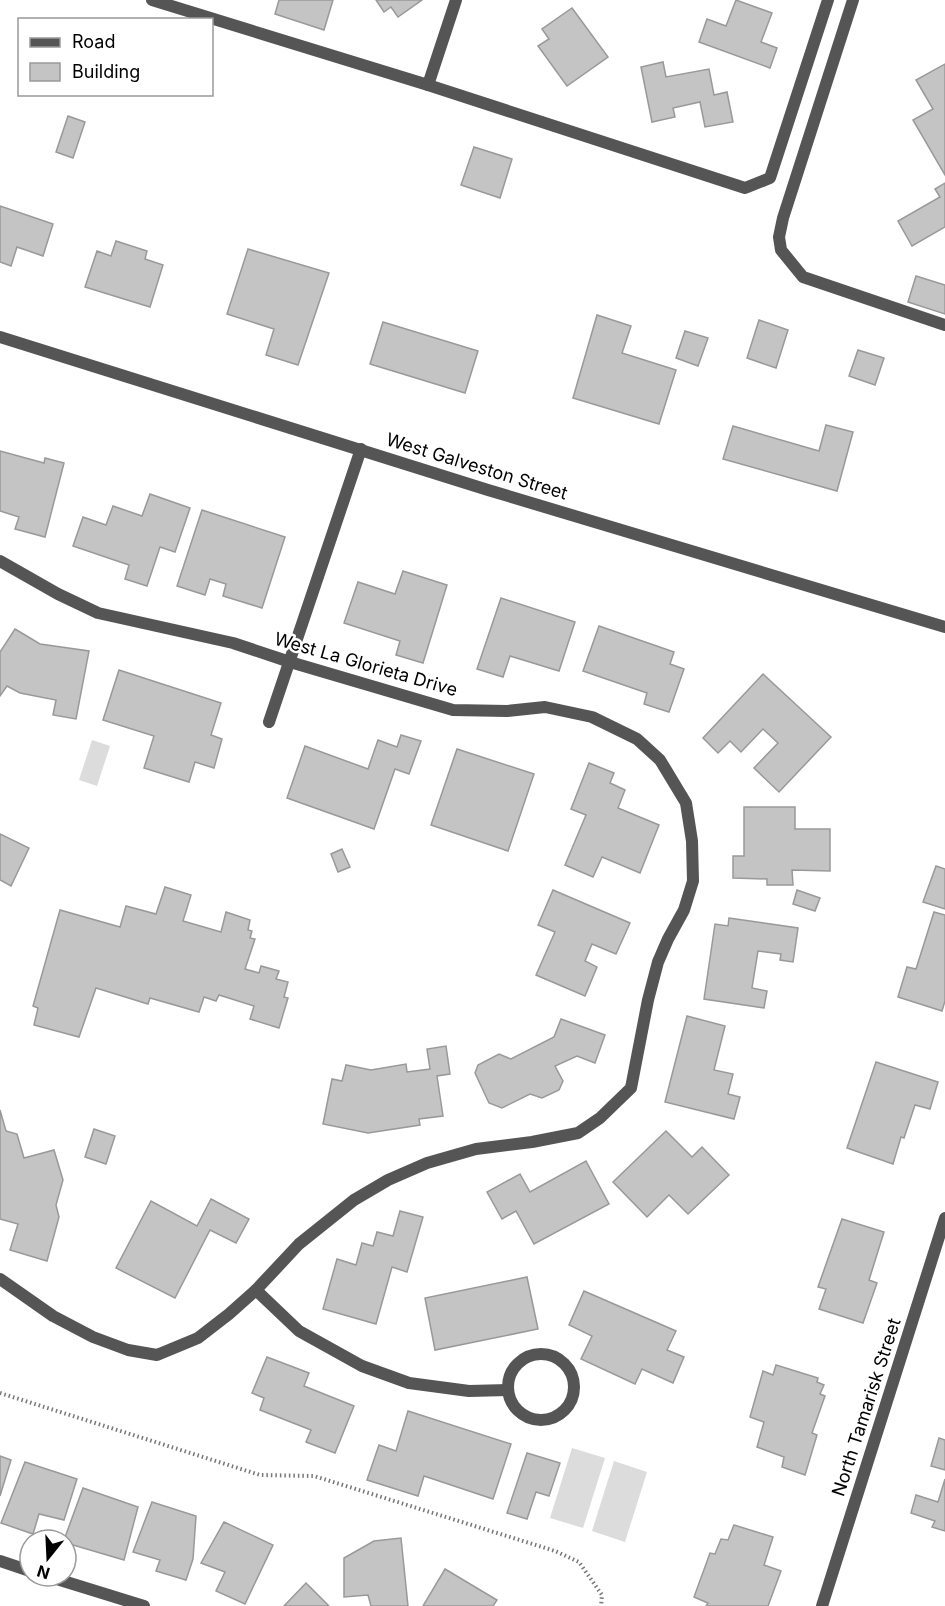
<svg xmlns="http://www.w3.org/2000/svg" width="945" height="1606" viewBox="0 0 945 1606" font-family="Inter,sans-serif">
  <rect width="100%" height="100%" fill="#fff"/>
  <g fill="#dcdcdc">
    <polygon points="92,740 110,746 97,786 79,780"/>
    <polygon points="572,1448 605,1458 583,1528 550,1518"/>
    <polygon points="614,1461 647,1472 625,1542 592,1531"/>
  </g>
  <g fill="#c4c4c4" stroke="#999" stroke-width="1.5">
    <polygon points="279,0 333,0 324,30 275,14"/>
    <polygon points="376,0 422,0 398,17 391,7 384,12"/>
    <polygon points="736,0 772,13 761,42 777,48 770,68 699,42 707,19 726,26"/>
    <polygon points="572,8 608,57 567,86 538,46 549,39 542,29"/>
    <polygon points="663,62 666,77 709,69 714,95 727,92 733,122 705,127 700,102 673,108 675,117 652,122 641,67"/>
    <polygon points="945,64 945,175 913,120 933,109 916,80"/>
    <polygon points="68,116 85,122 73,158 56,152"/>
    <polygon points="474,147 512,159 500,198 461,185"/>
    <polygon points="945,183 945,227 912,246 898,221 940,197 935,189"/>
    <polygon points="0,206 53,224 43,256 17,247 11,266 0,262"/>
    <polygon points="116,241 147,251 145,259 163,265 150,307 85,287 97,251 111,256"/>
    <polygon points="248,249 329,273 298,365 266,355 274,329 227,314"/>
    <polygon points="916,276 945,285 945,314 908,302"/>
    <polygon points="597,315 631,326 622,353 676,370 659,424 573,398"/>
    <polygon points="759,320 788,330 776,368 747,358"/>
    <polygon points="383,322 478,351 465,393 370,364"/>
    <polygon points="685,331 708,338 698,366 676,358"/>
    <polygon points="858,350 884,358 875,385 849,376"/>
    <polygon points="826,425 853,432 837,491 723,459 733,426 819,451"/>
    <polygon points="0,451 44,463 45,458 64,463 45,537 15,529 19,517 0,511"/>
    <polygon points="150,494 190,508 175,552 160,547 147,586 125,579 129,565 73,546 83,517 106,525 113,506 142,516"/>
    <polygon points="202,510 285,537 262,608 223,596 226,584 210,579 205,595 177,586"/>
    <polygon points="403,571 447,585 423,663 396,655 400,641 344,623 358,582 395,594"/>
    <polygon points="501,598 575,622 559,671 510,656 503,677 477,669"/>
    <polygon points="599,626 674,652 670,664 684,669 669,712 644,704 647,693 583,671"/>
    <polygon points="15,629 40,644 89,651 76,719 53,715 56,700 20,693 7,686 0,696 0,652"/>
    <polygon points="119,670 221,703 211,735 222,739 214,768 195,762 189,782 144,768 154,736 103,720"/>
    <polygon points="763,674 831,737 779,792 754,768 778,743 763,729 741,752 730,741 718,753 703,738"/>
    <polygon points="401,735 421,741 409,774 395,769 374,829 287,798 305,746 368,769 378,740 397,747"/>
    <polygon points="457,749 534,774 508,851 431,825"/>
    <polygon points="589,763 614,773 610,783 625,790 618,808 659,825 640,873 602,857 593,877 565,865 586,815 571,809"/>
    <polygon points="744,807 795,807 795,829 830,829 830,871 792,870 793,885 767,885 767,879 733,878 733,856 744,856"/>
    <polygon points="0,834 29,848 11,886 0,880"/>
    <polygon points="342,849 350,867 338,872 331,854"/>
    <polygon points="936,866 945,869 945,909 923,902"/>
    <polygon points="165,887 191,895 183,921 221,932 226,912 250,920 248,930 252,931 250,938 255,939 245,969 259,973 261,966 279,971 276,979 288,982 284,997 288,998 279,1028 250,1019 254,1006 219,995 216,1001 204,997 199,1012 150,998 148,1004 96,988 79,1037 34,1025 38,1008 33,1006 60,910 120,927 126,906 156,914"/>
    <polygon points="553,890 630,923 616,954 592,944 585,961 597,967 585,996 536,975 555,932 538,925"/>
    <polygon points="797,890 820,898 815,911 793,904"/>
    <polygon points="934,912 945,915 945,1001 942,1011 898,997 907,967 916,969"/>
    <polygon points="729,918 798,928 793,962 780,960 781,954 758,951 752,988 767,991 764,1008 704,999 715,924 728,926"/>
    <polygon points="687,1016 725,1026 714,1070 733,1074 728,1094 740,1097 734,1119 665,1102"/>
    <polygon points="561,1019 605,1035 595,1063 577,1056 555,1066 563,1081 559,1090 542,1098 530,1094 502,1108 489,1103 475,1073 478,1065 499,1054 511,1059 554,1037"/>
    <polygon points="446,1046 450,1074 437,1076 443,1116 419,1119 420,1125 368,1133 323,1124 332,1079 342,1081 346,1065 371,1070 406,1064 407,1072 430,1069 427,1049"/>
    <polygon points="876,1062 938,1082 930,1109 915,1105 904,1138 901,1137 893,1164 847,1148"/>
    <polygon points="0,1110 6,1131 17,1134 24,1158 54,1150 63,1180 56,1205 59,1217 47,1261 10,1250 18,1224 0,1219"/>
    <polygon points="94,1129 115,1136 106,1164 85,1157"/>
    <polygon points="666,1131 692,1157 702,1147 729,1175 688,1214 669,1195 647,1217 613,1182"/>
    <polygon points="586,1161 609,1204 534,1244 516,1211 502,1219 487,1192 520,1174 530,1192"/>
    <polygon points="211,1199 249,1219 236,1243 210,1230 175,1298 116,1268 151,1201 197,1226"/>
    <polygon points="400,1211 423,1217 407,1272 392,1267 376,1324 323,1309 337,1259 356,1265 362,1243 373,1246 377,1232 393,1236"/>
    <polygon points="842,1219 884,1232 869,1280 877,1283 863,1323 819,1309 826,1289 818,1287"/>
    <polygon points="527,1277 538,1329 435,1350 425,1298"/>
    <polygon points="584,1291 676,1331 667,1350 684,1357 673,1383 642,1369 635,1384 581,1359 592,1336 569,1325"/>
    <polygon points="267,1357 309,1373 304,1386 354,1406 335,1453 306,1442 311,1430 260,1410 264,1398 252,1393"/>
    <polygon points="776,1365 818,1378 817,1382 824,1385 820,1394 825,1396 812,1433 817,1435 805,1475 782,1467 784,1457 757,1447 764,1422 750,1417 763,1371 773,1375"/>
    <polygon points="408,1411 511,1444 493,1499 424,1476 418,1496 367,1480 379,1445 396,1451"/>
    <polygon points="939,1438 945,1440 945,1470 931,1466"/>
    <polygon points="527,1453 560,1463 549,1496 536,1492 527,1519 507,1513"/>
    <polygon points="0,1456 11,1460 0,1496"/>
    <polygon points="25,1462 77,1479 64,1520 39,1514 33,1534 1,1523"/>
    <polygon points="945,1479 945,1531 932,1527 935,1521 911,1513 916,1495 938,1502"/>
    <polygon points="83,1488 138,1507 124,1560 66,1543 66,1540 64,1540"/>
    <polygon points="152,1502 196,1516 193,1559 186,1580 156,1571 160,1560 133,1552"/>
    <polygon points="224,1522 273,1545 245,1604 216,1591 225,1572 201,1563"/>
    <polygon points="734,1525 773,1537 764,1565 781,1571 768,1606 706,1606 708,1603 694,1597 710,1553 715,1554 721,1539 728,1540"/>
    <polygon points="401,1538 408,1606 371,1606 368,1595 344,1597 344,1558 374,1541"/>
    <polygon points="445,1569 497,1600 493,1606 423,1606"/>
    <polygon points="306,1583 329,1606 284,1606"/>
  </g>
  <g fill="none" stroke-linecap="round" stroke-linejoin="round">
    <polyline stroke="#777" stroke-width="4" stroke-dasharray="1.5 3" stroke-linecap="butt" points="0,1393 260,1475 314,1476 555,1551 579,1562 602,1595 601,1606"/>
    <g stroke="#555" stroke-width="12">
      <polyline points="152,0 428,85 745,188 770,178 828,0"/>
      <polyline points="853,0 783,218 779,237 781,250 803,277 945,325"/>
      <polyline points="428,85 456,0"/>
    </g>
    <g stroke="#555" stroke-width="12">
      <polyline points="0,561 58,594 98,613 233,643 290,662 453,710 507,711 545,707 592,717 637,739 660,760 686,803 692,841 693,881 684,910 668,939 658,962 648,1000 631,1088 600,1118 578,1133 532,1142 476,1149 427,1163 388,1180 354,1200 299,1244 256,1290 229,1314 198,1338 157,1355 128,1350 93,1337 53,1316 0,1279"/>
      <polyline points="269,722 361,449"/>
      <polyline points="256,1290 299,1331 362,1366 409,1383 469,1391 508,1390"/>
      <circle cx="541" cy="1387" r="33"/>
      <polyline points="0,1561 30,1571"/>
      <polyline points="47,1576 144,1606"/>
      <polyline points="822,1606 945,1218"/>
    </g>
    <polyline stroke="#555" stroke-width="12" points="0,337 488,490 945,627"/>
  </g>
  <g text-anchor="middle" dominant-baseline="central" stroke-width="5" stroke-linejoin="round" paint-order="stroke">
    <g font-size="18" fill="#000" stroke="#fff">
      <text transform="translate(477 466) rotate(17)">West Galveston Street</text>
      <text transform="translate(366 664) rotate(16)">West La Glorieta Drive</text>
      <text transform="translate(866 1407) rotate(-72)">North Tamarisk Street</text>
    </g>
  </g>
  <rect x="18" y="18" width="195" height="78" fill="#ffffff" stroke="#999999" stroke-width="1.5"/>
  <rect x="30" y="38" width="30" height="9" fill="#555555" stroke="#999999" stroke-width="1.5"/>
  <text x="72" y="48" font-size="18" fill="#000000">Road</text>
  <rect x="30" y="63" width="30" height="18" fill="#c4c4c4" stroke="#999999" stroke-width="1.5"/>
  <text x="72" y="78" font-size="18" fill="#000000">Building</text>
  <g transform="translate(48 1558) rotate(198)"><circle r="28" fill="#ffffff" stroke="#999999" stroke-width="1.5"/>
  <path d="M0-4.5L10 22L0 15L-10 22Z" fill="#000000"/>
  <text y="-9" font-size="16" font-weight="bold" text-anchor="middle" fill="#000000">N</text>
  </g>
</svg>
